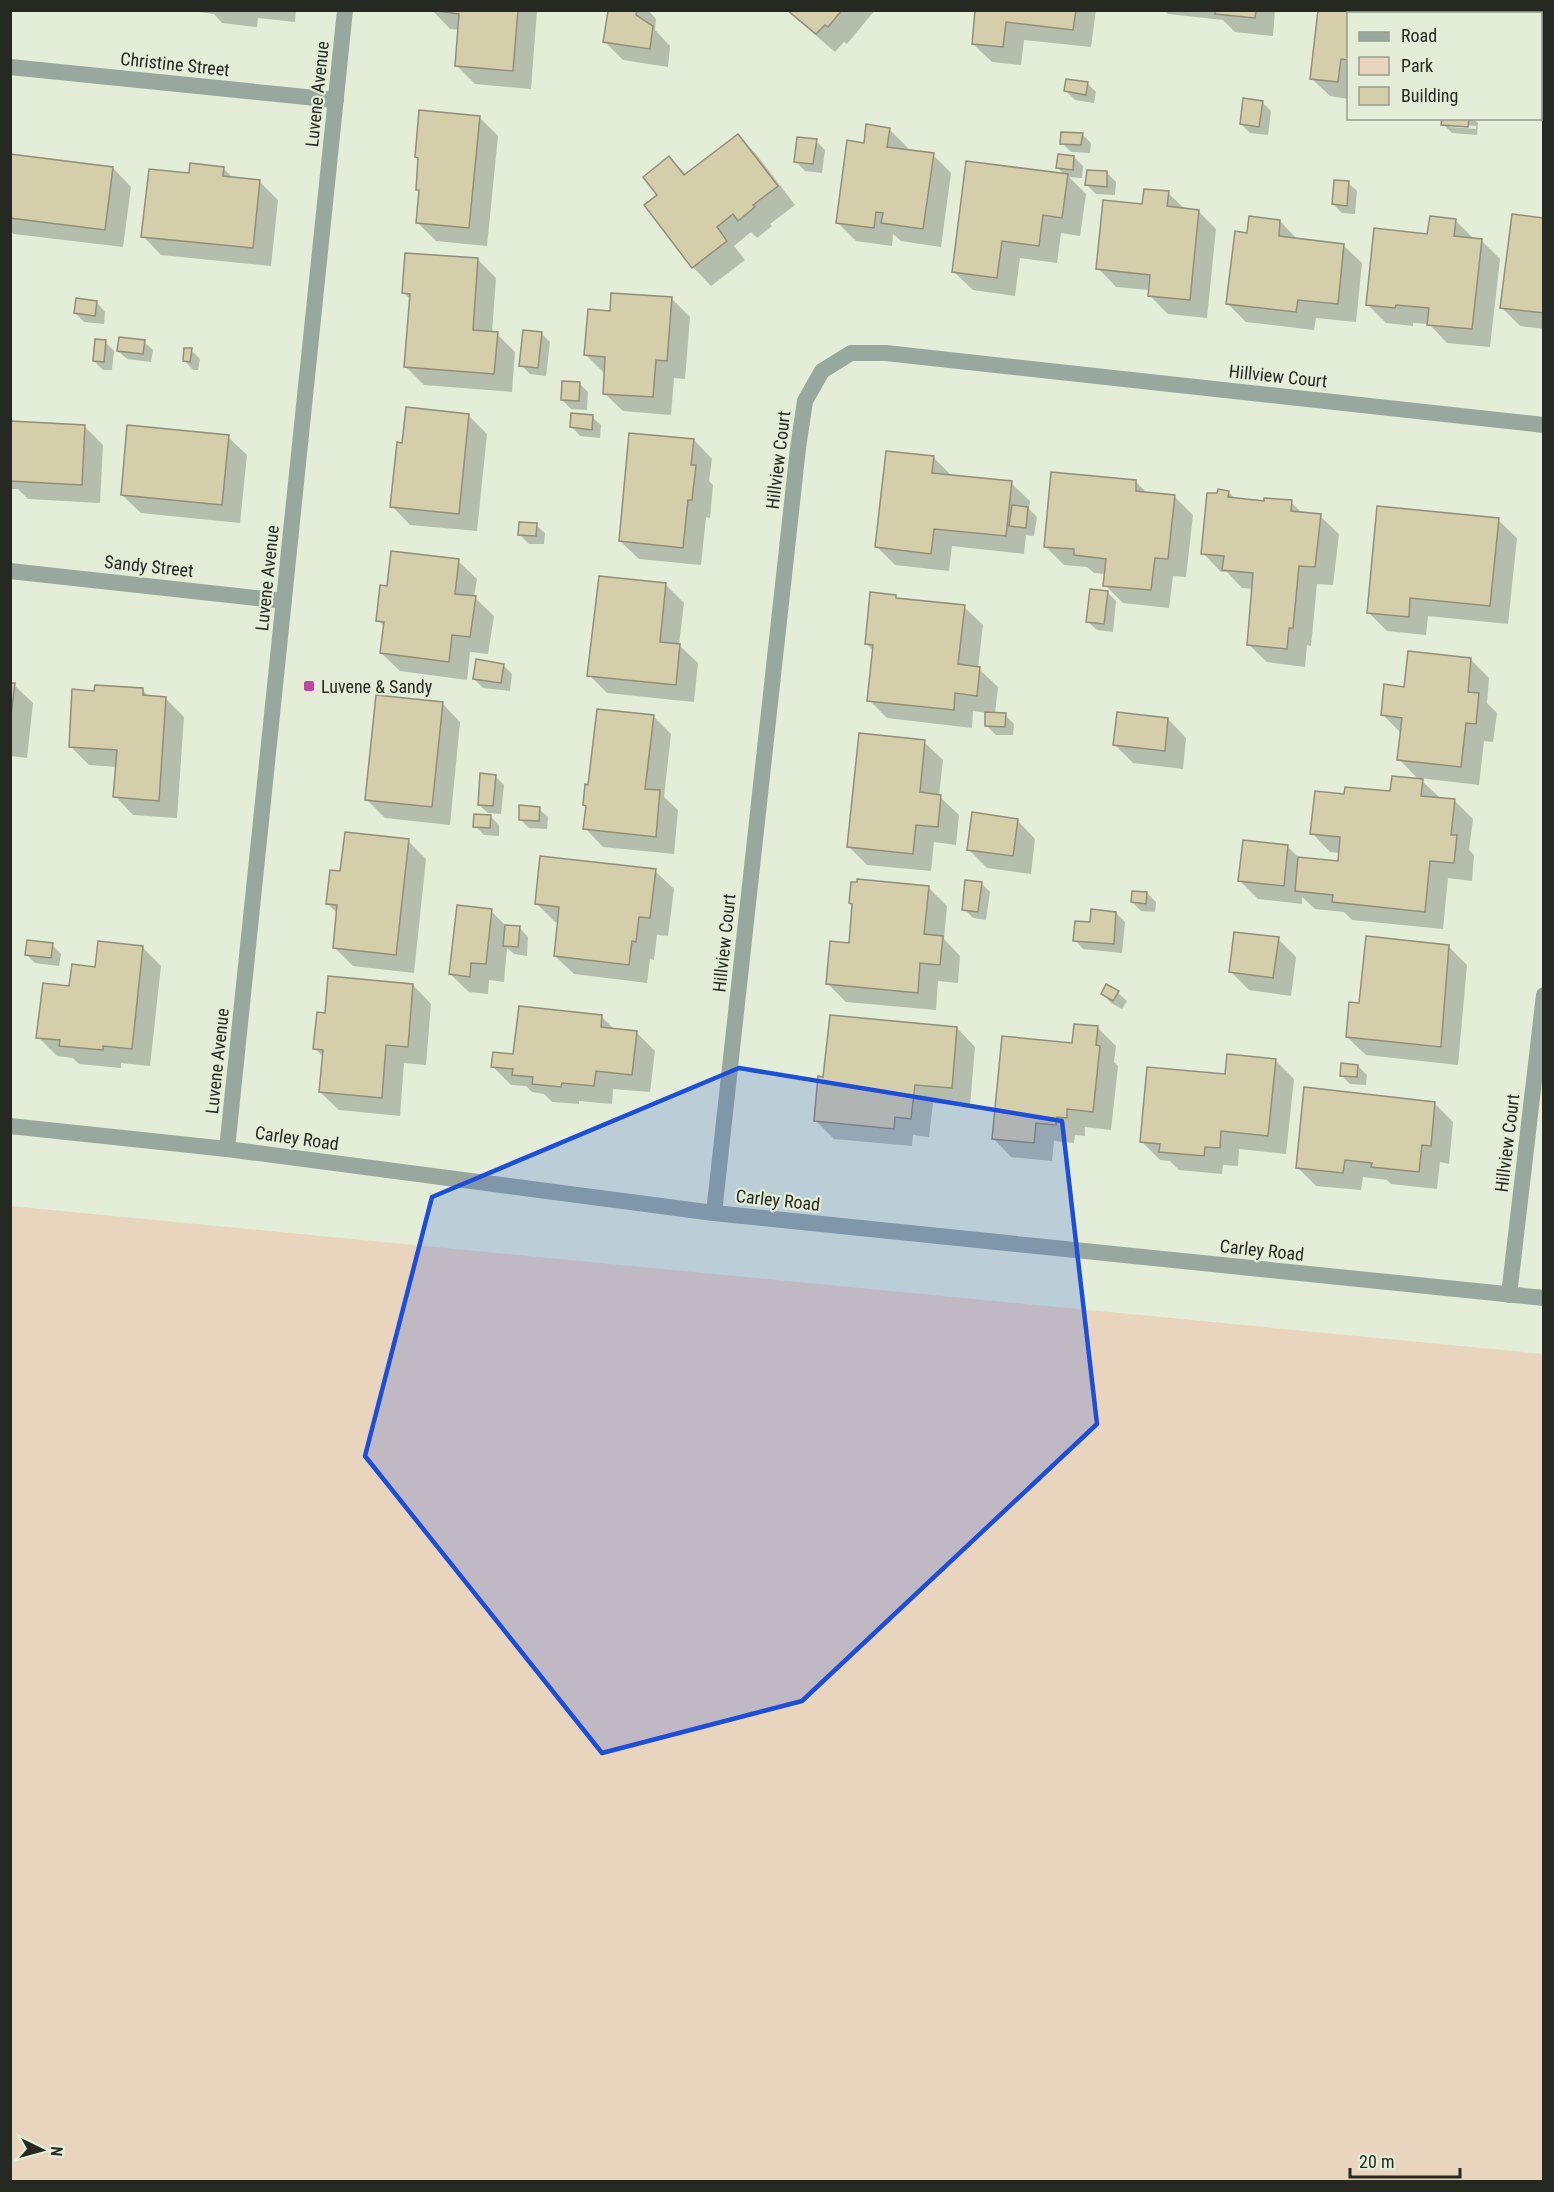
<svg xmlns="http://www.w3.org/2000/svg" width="1554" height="2192" viewBox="0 0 1554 2192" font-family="'Roboto Condensed',sans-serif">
  <rect width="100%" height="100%" fill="#e3edd8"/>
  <polygon fill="#e9d4be" points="10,1206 1543,1354 1543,2181 11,2181"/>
  <g fill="#0003" fill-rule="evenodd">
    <polygon points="77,10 101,10 101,12"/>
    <polygon points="184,10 296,10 295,22 258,18 257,27 222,23 214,14"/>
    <polygon points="432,10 537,10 531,89 475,84 457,66 459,30 450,29"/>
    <polygon points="614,10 648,10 656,19 655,30 670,46 668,67 623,60 605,42"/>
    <polygon points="786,10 875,10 847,44 844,42 835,52"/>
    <polygon points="977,10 1096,10 1091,47 1024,40 1021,65 992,62 973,44"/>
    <polygon points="1164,10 1275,10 1273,36 1235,32 1223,20 1168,14"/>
    <polygon points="1319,10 1419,10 1422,14 1348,14 1348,99 1330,96 1311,78"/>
    <polygon points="1477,10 1544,10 1544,117 1540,117 1540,14 1476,14"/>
    <polygon points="1087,83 1096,92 1094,103 1075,100 1066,91"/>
    <polygon points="1262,102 1271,111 1268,135 1250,133 1241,124"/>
    <polygon points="479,117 498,136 487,246 436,241 417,222 420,192 417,189 420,160 416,157"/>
    <path d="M 1443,118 L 1473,118 L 1478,123 L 1477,135 L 1452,133 L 1443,124 ZM 1450,124 L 1476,126 L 1476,129 L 1450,127 Z"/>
    <polygon points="889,129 908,148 907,151 933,155 951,173 941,247 901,241 893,234 892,246 856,241 837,222 865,144"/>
    <polygon points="1082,134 1091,143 1090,153 1071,152 1062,143"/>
    <polygon points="738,136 756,154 795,205 770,224 772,226 757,238 751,232 734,246 745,260 711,286 693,267 646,205 659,196 669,158 687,175"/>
    <polygon points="816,141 825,150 822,173 805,171 796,162"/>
    <polygon points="10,156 113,168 131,187 123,247 14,234 10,231"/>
    <polygon points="1074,157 1083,166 1082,178 1069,177 1086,194 1080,236 1061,233 1057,263 1020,258 1015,296 973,290 954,272 1065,175 1058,168"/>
    <polygon points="223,168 234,179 259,181 278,200 271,266 161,255 143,236 191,174"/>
    <polygon points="1107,173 1116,182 1115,195 1096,194 1087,185"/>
    <polygon points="1348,183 1357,191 1355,214 1342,213 1333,204"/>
    <polygon points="1168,193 1186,210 1198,211 1216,229 1207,318 1168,314 1149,295 1150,290 1116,287 1098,268 1144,205"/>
    <polygon points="1544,219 1544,329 1520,326 1502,308"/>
    <polygon points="1455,220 1474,239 1481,240 1500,259 1490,347 1447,343 1429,324 1413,323 1413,326 1386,323 1367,304 1429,236"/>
    <polygon points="1280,221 1298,240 1343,245 1362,263 1356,322 1316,318 1314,330 1246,322 1228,304 1249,234"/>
    <polygon points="478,260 496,278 492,333 497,334 515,352 512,392 424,385 405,366 411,300 403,292"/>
    <polygon points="672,299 690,317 685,379 674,378 671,415 623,411 604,393 604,373 586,355 612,312"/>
    <polygon points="97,303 105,312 104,324 84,322 75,313"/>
    <polygon points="541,333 550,342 546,376 530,374 521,365"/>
    <polygon points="105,342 114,351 112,370 103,370 94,361"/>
    <polygon points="144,342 153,350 151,362 127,359 118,351"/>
    <polygon points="191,350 200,359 198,370 193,370 185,361"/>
    <polygon points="579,383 588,392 587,410 571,409 562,400"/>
    <polygon points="468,415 487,434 477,531 410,525 392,506 403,445"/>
    <polygon points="592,417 601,425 600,438 580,436 572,427"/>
    <polygon points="10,422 85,427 103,445 100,503 28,499 18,489 10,489"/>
    <polygon points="228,437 247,455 240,523 141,513 122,495"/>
    <polygon points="694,440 712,459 709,481 713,485 710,518 706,517 701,565 639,559 620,541"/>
    <polygon points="933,457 952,476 1011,483 1030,501 1029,509 1037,517 1034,536 1026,535 1024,554 952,546 949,571 895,565 877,547"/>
    <polygon points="1136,482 1147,493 1174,496 1193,515 1186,577 1173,576 1169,608 1123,603 1105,585 1106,574 1094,573 1087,567 1064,565 1045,546"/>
    <polygon points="1228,492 1236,499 1266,502 1291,502 1303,514 1320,516 1339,534 1333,585 1317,584 1311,646 1307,645 1305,667 1267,662 1248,644 1253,589 1242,588 1227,572 1221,572 1203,553"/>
    <polygon points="1498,520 1517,538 1508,624 1428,616 1426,635 1387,631 1368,612"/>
    <polygon points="536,525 545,533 544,544 529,544 520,535"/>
    <polygon points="458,561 477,579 474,597 494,616 488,654 470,652 467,680 400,671 381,653 385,627 378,620 388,588"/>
    <polygon points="666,585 684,603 679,645 698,663 694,702 607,693 589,675"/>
    <polygon points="1107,592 1116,601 1113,632 1097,630 1088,622"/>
    <polygon points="895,597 899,600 964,607 983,625 978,668 998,687 995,714 1005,715 1014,724 1013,735 996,735 987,726 987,713 973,711 972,728 887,718 869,700 874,652 867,644"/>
    <polygon points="1471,660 1489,678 1487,703 1497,713 1493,742 1484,741 1479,785 1419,778 1441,799 1454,800 1473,819 1469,850 1474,855 1472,881 1448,878 1443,929 1352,920 1344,912 1315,909 1302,897 1302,904 1258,899 1240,881 1288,847 1299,858 1339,862 1340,853 1330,852 1312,833 1345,795 1391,793 1420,781 1399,759 1402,734 1383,715 1406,689"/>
    <polygon points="503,665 512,674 510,691 483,688 474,679"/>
    <polygon points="10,684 14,685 33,703 27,758 11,756 10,761"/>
    <polygon points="142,690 150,697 165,698 184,717 177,818 133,815 115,796 117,767 89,765 70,746 96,693"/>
    <polygon points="442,703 460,722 450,825 385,818 367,800"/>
    <polygon points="653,716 671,734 664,797 678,810 674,854 603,847 585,828 587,808 584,805 590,786"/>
    <polygon points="1168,719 1186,738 1183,769 1133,763 1115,745"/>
    <polygon points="924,742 943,760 939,796 959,815 956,845 934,842 931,871 867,865 848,846"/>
    <polygon points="495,776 504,785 501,814 488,813 479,805"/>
    <polygon points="539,809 548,817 547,829 529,828 520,819"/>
    <polygon points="490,816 499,825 499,836 484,835 475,826"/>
    <polygon points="1017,820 1035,839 1031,874 987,868 968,849"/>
    <polygon points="408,841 426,859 414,973 353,966 334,947 338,914 328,904"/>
    <polygon points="655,871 674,889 668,936 657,935 654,960 650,959 647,983 574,974 555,956 559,923 555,922 537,904"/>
    <polygon points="981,883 990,892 986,920 973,918 964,909"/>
    <polygon points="928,887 947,906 944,939 960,956 958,983 938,981 936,1010 846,1002 828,984 850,945 853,906 851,903"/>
    <polygon points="1147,893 1156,902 1155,912 1141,911 1132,902"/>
    <polygon points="491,911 507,927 520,928 528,937 527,956 514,954 507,948 504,982 489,980 488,994 469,992 450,974"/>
    <polygon points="1116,913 1125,922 1122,953 1083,949 1075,940 1091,924"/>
    <polygon points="1278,939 1296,957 1291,996 1249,990 1231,972"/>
    <polygon points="52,945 61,954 59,966 35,963 26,954"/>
    <polygon points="142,947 161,966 150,1066 121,1063 121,1068 79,1064 73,1058 57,1056 38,1037 70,987 97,968"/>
    <polygon points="1449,947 1467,965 1458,1065 1366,1055 1347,1037 1360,1005"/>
    <polygon points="413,985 431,1004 426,1065 404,1063 400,1116 339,1110 320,1092 323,1057 315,1048 326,1015"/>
    <polygon points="1118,993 1127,1001 1122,1009 1111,1003 1103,994"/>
    <polygon points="601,1016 615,1030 636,1032 655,1051 650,1092 613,1089 612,1104 579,1101 579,1104 552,1102 544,1094 532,1092 526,1086 511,1085 492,1066"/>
    <polygon points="957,1028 975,1047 970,1106 933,1103 929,1137 913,1135 912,1146 834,1139 816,1121"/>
    <polygon points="1098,1028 1116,1046 1114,1062 1118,1066 1111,1130 1085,1127 1085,1136 1075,1135 1074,1143 1054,1141 1052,1161 1011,1157 993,1138 1073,1044"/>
    <polygon points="1275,1060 1294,1079 1286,1154 1239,1149 1238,1166 1223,1165 1222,1174 1179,1170 1170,1161 1160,1160 1142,1142 1226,1076"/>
    <polygon points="1358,1066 1367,1075 1366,1085 1350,1084 1341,1075"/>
    <polygon points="1434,1103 1453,1122 1449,1164 1440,1162 1437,1189 1391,1184 1387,1180 1363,1177 1361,1190 1316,1186 1297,1167"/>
  </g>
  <g fill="#d5ceab" stroke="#928e7a" stroke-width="1.5">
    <polygon points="431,10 518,10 513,71 455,66 459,14"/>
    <polygon points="612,10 637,10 636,15 653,26 650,49 603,42 608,11"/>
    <polygon points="787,10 842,10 828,27 825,25 816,34"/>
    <polygon points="975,10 1076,10 1073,30 1006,22 1003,47 972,44"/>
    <polygon points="1215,10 1256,10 1255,18 1215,14"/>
    <polygon points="1318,10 1416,10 1415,14 1348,14 1348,60 1341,59 1338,82 1310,79"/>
    <polygon points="1475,10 1532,10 1531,14 1475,14"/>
    <polygon points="1540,23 1544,23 1544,79 1540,78"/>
    <polygon points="1066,79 1088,82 1086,95 1064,91"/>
    <polygon points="1243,98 1263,101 1259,127 1240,124"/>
    <polygon points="419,110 480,116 469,228 416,223 419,190 416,190 418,158 415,157"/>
    <polygon points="1442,118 1469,118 1468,127 1441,125"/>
    <polygon points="866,124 890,128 887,147 934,153 923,229 881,223 883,213 876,212 874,228 836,223 847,140 864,143"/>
    <polygon points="1061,132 1083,133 1081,145 1060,144"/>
    <polygon points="738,134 778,186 753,205 755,207 738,221 733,214 717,227 727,241 692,268 644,205 657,195 643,177 669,156 684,175"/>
    <polygon points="797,137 817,139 813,164 794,162"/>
    <polygon points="10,154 113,167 105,230 10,218"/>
    <polygon points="1058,154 1074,156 1073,170 1056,168"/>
    <polygon points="966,161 1068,174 1062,218 1043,215 1039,246 1002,241 997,278 952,272"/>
    <polygon points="190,163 224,167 223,176 260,180 253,248 141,237 149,169 189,173"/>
    <polygon points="1087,170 1107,171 1107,187 1085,185"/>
    <polygon points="1334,180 1349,181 1347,206 1332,204"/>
    <polygon points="1144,189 1169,191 1167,206 1199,210 1190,300 1148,296 1150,275 1096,269 1103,200 1142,204"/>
    <polygon points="1512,214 1543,218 1544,214 1544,313 1500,308"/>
    <polygon points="1249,216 1280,220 1279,236 1344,244 1338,304 1298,300 1296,312 1226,304 1235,231 1247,233"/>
    <polygon points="1430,216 1456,219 1454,236 1482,239 1472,329 1427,325 1429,308 1396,305 1395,308 1366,305 1374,228 1427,234"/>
    <polygon points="405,253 478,258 473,330 498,332 494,374 404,367 410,294 402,293"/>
    <polygon points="611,293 672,297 667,361 656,360 653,397 603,394 605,357 584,355 588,309 610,311"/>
    <polygon points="76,298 97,301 95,316 74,313"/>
    <polygon points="523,330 542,332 538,368 519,366"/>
    <polygon points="119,337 145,340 143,354 117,351"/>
    <polygon points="95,339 106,340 104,362 93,361"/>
    <polygon points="184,348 192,348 190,362 183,361"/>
    <polygon points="562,381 580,382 579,401 561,400"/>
    <polygon points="406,407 469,414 459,514 390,507 397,442 402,443"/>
    <polygon points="571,413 593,415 592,430 570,427"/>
    <polygon points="10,421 85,425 82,485 10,481"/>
    <polygon points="127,425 229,435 222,505 121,495"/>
    <polygon points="629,433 694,439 691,465 696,465 692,500 688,500 683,548 619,541"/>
    <polygon points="886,451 934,456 932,473 1012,481 1006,536 934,529 931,554 875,547"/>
    <polygon points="1051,472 1136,480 1136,491 1175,495 1168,559 1155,558 1151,590 1103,586 1106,559 1074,555 1074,549 1044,547"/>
    <polygon points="1218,489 1229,491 1228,497 1264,501 1264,498 1292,500 1291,511 1321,514 1315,567 1299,566 1293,628 1289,628 1287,649 1247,645 1253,573 1222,570 1224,556 1201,554 1207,493 1217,493"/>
    <polygon points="1012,505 1028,507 1026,528 1009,526"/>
    <polygon points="1377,506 1499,518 1490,606 1410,598 1409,617 1367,613"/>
    <polygon points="519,522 537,523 536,536 518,535"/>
    <polygon points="391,551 459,559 455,594 476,596 470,637 452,635 449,662 380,653 384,622 376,621 380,585 387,586"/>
    <polygon points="599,576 666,583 660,642 680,644 676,685 587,676"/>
    <polygon points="1090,589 1108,591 1104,624 1086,622"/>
    <polygon points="870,592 896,595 896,598 965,605 958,664 980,667 977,696 955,693 954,710 867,701 873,645 865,644"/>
    <polygon points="1408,651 1471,658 1468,692 1479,693 1476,724 1466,723 1461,767 1397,760 1402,718 1381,715 1384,684 1404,687"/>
    <polygon points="476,659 504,664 501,683 473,679"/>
    <polygon points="10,683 15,683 10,724"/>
    <polygon points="95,685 143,688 143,695 166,697 159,801 113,797 117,750 69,747 72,689 94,691"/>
    <polygon points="376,695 443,702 432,807 365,800"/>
    <polygon points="597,709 654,715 645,789 660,790 656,837 583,829 586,806 583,805 585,784 588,785"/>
    <polygon points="985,712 1006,713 1005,727 985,726"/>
    <polygon points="1117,712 1168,718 1165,751 1113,745"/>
    <polygon points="859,733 925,740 920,792 941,795 938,827 916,825 913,854 847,847"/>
    <polygon points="480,773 496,775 493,806 478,805"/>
    <polygon points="1392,776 1423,779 1421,796 1455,799 1451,835 1457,835 1454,863 1430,861 1425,912 1332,902 1333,895 1295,891 1298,857 1338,861 1340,837 1310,834 1315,791 1344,794 1345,787 1390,791"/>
    <polygon points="519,805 540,807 539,821 519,820"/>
    <polygon points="972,812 1018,819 1013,856 967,850"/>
    <polygon points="474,814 491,815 490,828 473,827"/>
    <polygon points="345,832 409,839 396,955 333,948 337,905 326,904 330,870 340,871"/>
    <polygon points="1243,840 1288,845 1284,886 1238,881"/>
    <polygon points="540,856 656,869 650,918 639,917 636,942 632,941 629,965 554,956 559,907 535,904"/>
    <polygon points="857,879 929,886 924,934 943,936 940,965 920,963 918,993 826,984 830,941 849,943 852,904 849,903 851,882 857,882"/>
    <polygon points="965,880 982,882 978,912 962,910"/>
    <polygon points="1132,891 1147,892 1146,904 1131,902"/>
    <polygon points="457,905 492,909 486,964 471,963 470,977 449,974"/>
    <polygon points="1091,909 1116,912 1114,944 1073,941 1075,921 1090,922"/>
    <polygon points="505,925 520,926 518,947 503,946"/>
    <polygon points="1234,932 1279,937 1273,978 1229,972"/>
    <polygon points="1366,936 1449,945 1441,1047 1346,1037 1349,1002 1359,1003"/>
    <polygon points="27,940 53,943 51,958 25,955"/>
    <polygon points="98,941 143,946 132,1049 103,1046 103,1050 59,1046 60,1040 36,1038 43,983 69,986 72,964 95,967"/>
    <polygon points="328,976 413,984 408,1047 386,1045 382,1098 319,1092 323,1050 313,1049 317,1012 325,1013"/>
    <polygon points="1106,984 1119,991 1113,1001 1101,994"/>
    <polygon points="519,1006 602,1015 601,1027 637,1031 632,1075 596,1071 594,1086 562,1083 561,1087 532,1084 533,1077 512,1075 513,1069 491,1067 493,1052 513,1054"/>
    <polygon points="830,1015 957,1027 952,1088 915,1085 911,1119 895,1117 894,1129 814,1121 818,1076 823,1077"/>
    <polygon points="1074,1024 1098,1026 1096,1045 1100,1046 1093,1112 1067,1109 1067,1118 1057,1117 1056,1125 1036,1123 1034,1143 992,1139 1002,1036 1072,1043"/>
    <polygon points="1227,1054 1276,1059 1268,1136 1221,1131 1220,1148 1205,1147 1204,1156 1159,1152 1160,1144 1140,1142 1147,1067 1225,1074"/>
    <polygon points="1341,1063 1358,1065 1357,1077 1340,1076"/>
    <polygon points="1304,1087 1435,1102 1431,1146 1422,1145 1419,1172 1371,1167 1372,1163 1345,1160 1343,1173 1296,1168"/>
  </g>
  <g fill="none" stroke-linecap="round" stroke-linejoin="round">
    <g stroke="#99a89e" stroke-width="16">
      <polyline points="10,67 336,100"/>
      <polyline points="10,571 284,601"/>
      <polyline points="227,1149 345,10"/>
      <polyline points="714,1213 798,448 805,401 822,371 851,353 886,353 1544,425"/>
      <polyline points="1509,1295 1544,995"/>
    </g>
    <polyline stroke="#99a89e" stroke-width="16" points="10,1126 227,1149 714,1213 1544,1298"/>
  </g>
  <path fill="#1d4ed8" fill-opacity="0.2" stroke="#1d4ed8" stroke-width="4.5" stroke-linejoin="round" d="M 739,1068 L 1062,1121 L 1097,1424 L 802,1701 L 602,1753 L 365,1456 L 432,1197 Z"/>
  <rect fill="#be489e" stroke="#e3edd8" stroke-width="2" x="303" y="680" width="12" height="12" rx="3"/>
  <g text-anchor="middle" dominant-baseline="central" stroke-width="4.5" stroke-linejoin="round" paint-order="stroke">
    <g font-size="18" fill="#262922" stroke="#e3edd8">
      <text transform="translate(175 64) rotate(6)">Christine Street</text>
      <text transform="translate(317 94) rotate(-84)">Luvene Avenue</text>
      <text transform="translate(1278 376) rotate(6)">Hillview Court</text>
      <text transform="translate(778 460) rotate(-83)">Hillview Court</text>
      <text transform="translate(149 566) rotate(6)">Sandy Street</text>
      <text transform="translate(267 578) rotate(-84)">Luvene Avenue</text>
      <text transform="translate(724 943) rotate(-84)">Hillview Court</text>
      <text transform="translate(217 1061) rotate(-84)">Luvene Avenue</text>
      <text transform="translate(297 1138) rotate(8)">Carley Road</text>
      <text transform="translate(1507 1143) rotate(-83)">Hillview Court</text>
      <text transform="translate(778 1200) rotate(6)">Carley Road</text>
      <text transform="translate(1262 1250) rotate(6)">Carley Road</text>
    </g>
    <g font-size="18" fill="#262922" stroke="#e3edd8" text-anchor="start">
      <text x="321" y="686">Luvene &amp; Sandy</text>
    </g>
  </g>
  <rect width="1554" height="2192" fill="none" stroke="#262922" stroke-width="24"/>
  <rect x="1347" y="12" width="195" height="108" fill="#e3edd8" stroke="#979f8f" stroke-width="1.5"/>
  <rect x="1359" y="32" width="30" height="9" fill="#99a89e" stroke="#979f8f" stroke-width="1.5"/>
  <text x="1401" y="42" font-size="18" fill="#262922">Road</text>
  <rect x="1359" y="57" width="30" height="18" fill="#e9d4be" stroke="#979f8f" stroke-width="1.5"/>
  <text x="1401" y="72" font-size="18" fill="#262922">Park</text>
  <rect x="1359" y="87" width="30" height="18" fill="#d5ceab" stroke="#979f8f" stroke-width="1.5"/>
  <text x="1401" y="102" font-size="18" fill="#262922">Building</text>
  <g transform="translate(42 2150) rotate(95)" stroke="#e3edd8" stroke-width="4.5" paint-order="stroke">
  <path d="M0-4.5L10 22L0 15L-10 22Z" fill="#262922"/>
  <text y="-9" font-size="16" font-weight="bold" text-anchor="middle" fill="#262922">N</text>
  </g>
  <path d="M1350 2168v9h110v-9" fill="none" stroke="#262922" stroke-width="3"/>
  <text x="1359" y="2168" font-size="18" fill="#262922" stroke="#e3edd8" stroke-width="4.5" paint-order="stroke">20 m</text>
</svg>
